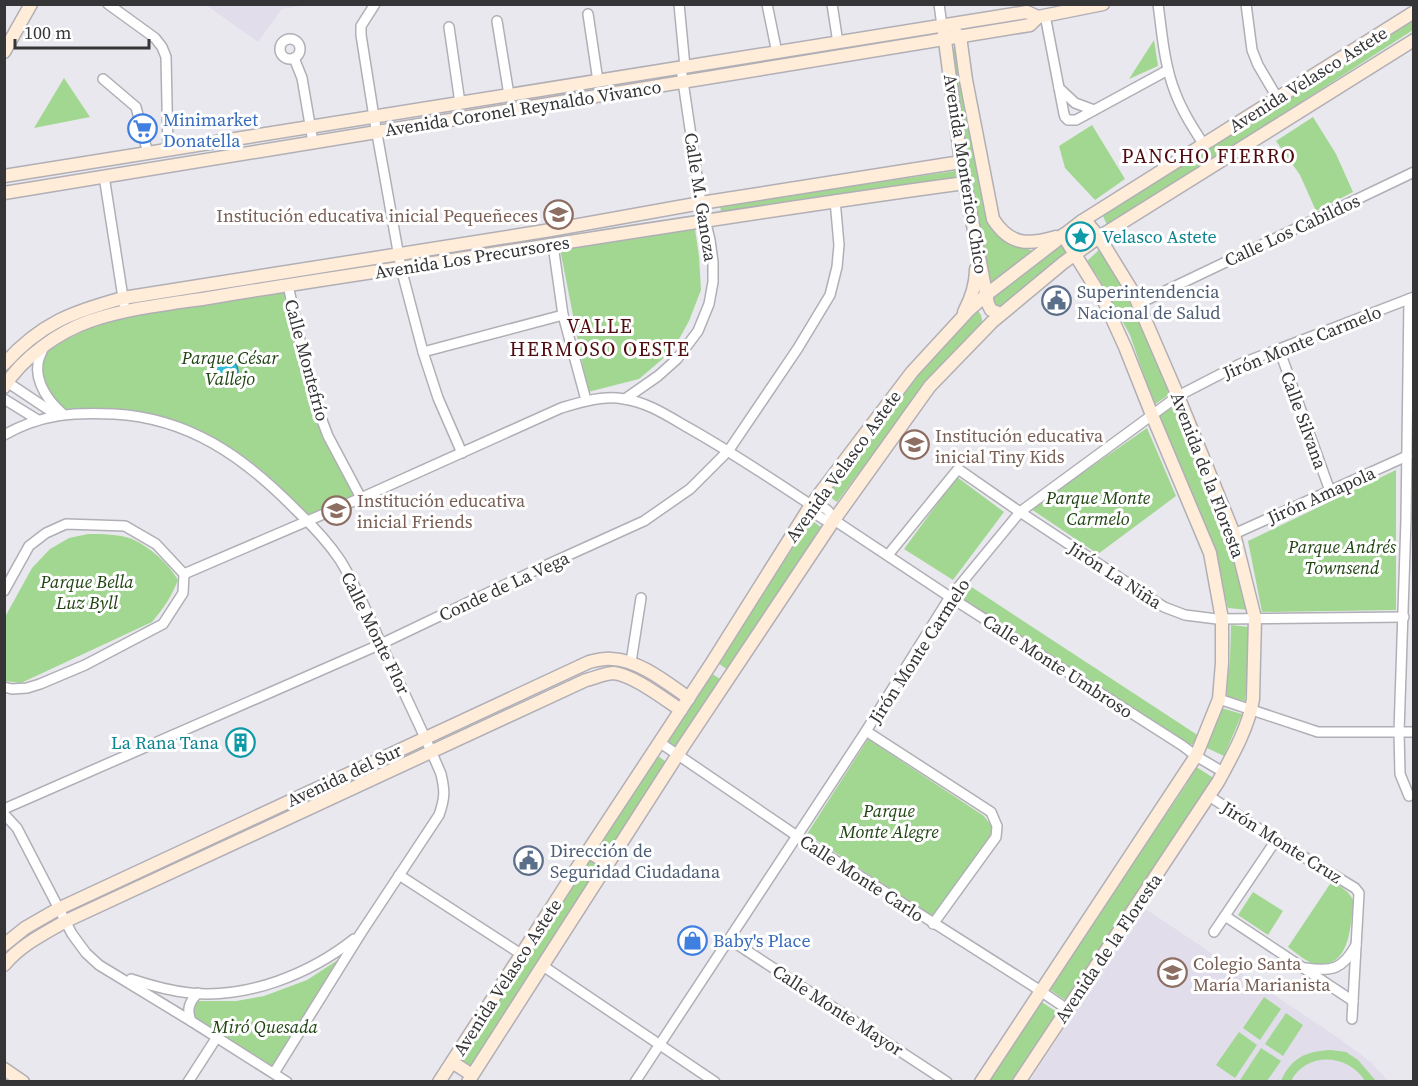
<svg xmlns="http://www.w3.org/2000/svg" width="1418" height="1086" viewBox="0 0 1418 1086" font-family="'Source Serif 4',serif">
  <rect width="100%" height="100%" fill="#eae8ef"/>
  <g fill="#e1ddeb">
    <polygon points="206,5 307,5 282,9 258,42"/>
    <polygon points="1144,908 1340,1039 1372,1063 1388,1081 1029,1082"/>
  </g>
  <g fill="#a2d791">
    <polygon points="1413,17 1413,30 1108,227 1102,214"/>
    <polygon points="1154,40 1158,66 1129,79"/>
    <polygon points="951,47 958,51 985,203 1020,246 1033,251 990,284 948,51"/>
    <polygon points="64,78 90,117 34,128"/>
    <polygon points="1313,117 1336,154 1353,192 1316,211 1300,175 1276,141"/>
    <polygon points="1092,125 1125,179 1095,200 1065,168 1059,146"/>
    <polygon points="955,171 956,178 721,212 720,205"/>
    <polygon points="695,229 699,256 701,290 689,321 673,350 639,379 588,392 560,249"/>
    <polygon points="1062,244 1068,252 1066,257 1000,308 996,308 992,301 994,296"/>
    <polygon points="1101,248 1133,304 1170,394 1154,405 1130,335 1098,277 1086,262"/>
    <path d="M 284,289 L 304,377 L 354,497 L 309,516 C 298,504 286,492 274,481 C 236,445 184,418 132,411 C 109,408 86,409 63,409 L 55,403 L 48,391 L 42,373 L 45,356 L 54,345 L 101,323 L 187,303 Z"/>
    <polygon points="976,308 981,315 983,324 923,387 837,502 826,494 913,377"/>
    <polygon points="1175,406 1229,537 1249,610 1228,608 1214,550 1158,416"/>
    <polygon points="1147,428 1176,496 1098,554 1031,509"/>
    <polygon points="1396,470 1396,610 1262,612 1248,541"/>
    <polygon points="957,477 1004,512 953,580 904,549"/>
    <polygon points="811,520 821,527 728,670 718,663"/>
    <path d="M 88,534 C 103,534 118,534 132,539 C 150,547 168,563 178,580 C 172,596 163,609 152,622 L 21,683 L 5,681 L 5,617 L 32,568 L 50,549 L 69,538 Z"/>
    <polygon points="970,586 1199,736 1197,744 1188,745 962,598"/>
    <polygon points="1231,625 1249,627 1250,659 1245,701 1225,696 1230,661"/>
    <polygon points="711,673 723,681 675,751 663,743"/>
    <polygon points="1218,707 1242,714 1224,756 1207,748"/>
    <polygon points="868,739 984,816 992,827 990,837 933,917 807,834"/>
    <polygon points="658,756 669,764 607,857 596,850"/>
    <polygon points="1195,766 1215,779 1065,1000 1049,989 1186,785"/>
    <polygon points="590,860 601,868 472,1069 461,1061"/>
    <path d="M 1332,881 C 1341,887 1351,892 1354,903 C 1350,923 1351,959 1326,964 C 1322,965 1316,965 1312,963 C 1304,960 1295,952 1288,947 Z"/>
    <polygon points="1253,892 1283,911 1268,935 1238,915"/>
    <polygon points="347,954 274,1067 193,1016 192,1009 196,1001 236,1001 264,996 307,980"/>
    <polygon points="1264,997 1281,1009 1260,1040 1243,1028"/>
    <polygon points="1040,1001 1057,1012 1011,1081 988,1082"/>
    <polygon points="1286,1013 1303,1025 1283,1056 1265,1044"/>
    <polygon points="1239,1032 1257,1045 1235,1078 1216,1065"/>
    <polygon points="1261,1048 1281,1061 1267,1081 1242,1081 1240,1080"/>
    <path d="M 1331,1050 L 1346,1052 L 1358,1060 L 1376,1081 L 1365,1081 C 1348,1054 1307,1051 1291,1081 L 1281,1081 C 1291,1058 1306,1051 1331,1050 Z"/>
  </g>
  <circle fill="#33bbd7" stroke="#3493a7" stroke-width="1.5" cx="223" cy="372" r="15"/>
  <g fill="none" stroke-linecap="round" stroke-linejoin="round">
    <defs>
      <g id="street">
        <polyline points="108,4 155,38 162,47 166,57 168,150"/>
        <polyline points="375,4 361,26 361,35 374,117 401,268 423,352 438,398 462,453"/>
        <polyline points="679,4 685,67"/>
        <polyline points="767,4 777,53"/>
        <polyline points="832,4 838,43"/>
        <polyline points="939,4 942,26"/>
        <path d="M 1158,4 C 1162,33 1164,64 1175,92 C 1182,111 1193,128 1204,145"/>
        <polyline points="1246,4 1252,50 1258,65 1278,99"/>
        <polyline points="588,14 598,81"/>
        <polyline points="1045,15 1064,114 1065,117 1068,120 1076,120 1168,70"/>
        <polyline points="497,21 509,95"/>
        <polyline points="449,27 460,103"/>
        <circle cx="290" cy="49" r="10"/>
        <polyline points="294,58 302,78 313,142"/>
        <polyline points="103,79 136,107 148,154"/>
        <polyline points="1059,88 1075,103 1094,110"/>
        <polyline points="104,176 124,304"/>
        <polyline points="553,245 563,315 586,400"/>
        <polyline points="288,285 306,368 315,402 328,436 361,498"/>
        <polyline points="1409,299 1406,520 1399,732 1400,774 1409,796"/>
        <polyline points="1138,304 1414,172"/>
        <path d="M 45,345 C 42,351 39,357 38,363 C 35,383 49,402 63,414"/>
        <polyline points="1279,349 1330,491"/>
        <polyline points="423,352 563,315"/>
        <polyline points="4,380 55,414"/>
        <polyline points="4,399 38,420"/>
        <polyline points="625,399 658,376 677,359 698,331 709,304 713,282 713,262 710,240 701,203 681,68"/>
        <path d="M 4,435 C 41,414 74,412 114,414 C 189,418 244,457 295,509 C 311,524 328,542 340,560 C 357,587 369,617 382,646 C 402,689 423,731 441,774 C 445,791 445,798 439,815 L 361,933 L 274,1073"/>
        <polyline points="811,505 814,513 825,520 834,520"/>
        <polyline points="1234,534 1407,456"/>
        <polyline points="888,555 958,469 1020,512 1164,607 1185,615 1217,619 1404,617"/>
        <path d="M 184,574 L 361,498 L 561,408 C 581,402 603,395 624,399 C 647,402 668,416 687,427 C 730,451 770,478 811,505 C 822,504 830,510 834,520 L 950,597 L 1183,746 L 1196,756 L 1223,772"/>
        <polyline points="4,591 29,546 46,533 66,524 125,526 156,544 184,574 183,593 163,624 85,665 40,684 27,688 12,689 4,687"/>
        <polyline points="631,662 641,598"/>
        <polyline points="1219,699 1318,732 1414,732"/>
        <polyline points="866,731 991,812 997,826 996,837 933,924"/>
        <polyline points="659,742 797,836 1033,986 1067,1009"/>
        <polyline points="1209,796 1276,840 1355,888 1359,893 1352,1019"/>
        <polyline points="4,809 381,644 540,568 644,521 690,489 729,450 798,348 830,295 837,267 839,245 835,200"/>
        <polyline points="4,814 17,828 72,934 86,953 99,965 191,1021 287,1082"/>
        <polyline points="399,875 521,954"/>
        <polyline points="1225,916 1353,1001"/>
        <polyline points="1214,932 1276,840"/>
        <polyline points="729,939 947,1082"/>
        <polyline points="543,966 715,1082"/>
        <path d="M 1306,968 C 1332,972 1343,969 1356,945"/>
        <path d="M 131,979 C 149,985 170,991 190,993 C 247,999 310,974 354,939"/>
        <path d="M 191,1021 C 186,1009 190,1001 198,993"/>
        <polyline points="188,1082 217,1037"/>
        <polyline points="635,1082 866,731 950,597 1020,512 1178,396 1240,364 1414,297"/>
      </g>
      <g id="secondary">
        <polyline points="944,33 961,162 988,304 991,310 1001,314"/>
        <path d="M 955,33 L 960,36 L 966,80 L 993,219 C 1010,246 1029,245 1056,237"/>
        <polyline points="4,52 31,4"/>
        <polyline points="4,176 1027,12 1038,17 1103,4"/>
        <polyline points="4,193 1030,25 1038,17"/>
        <path d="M 964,312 C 972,297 976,285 976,269"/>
        <path d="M 4,364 C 41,323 72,312 123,298 L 551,230 L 701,203 L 961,162"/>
        <path d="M 4,387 C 22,358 58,332 90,321 C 128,308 169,304 208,298 C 274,287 340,277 406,267 C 592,239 778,208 965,183"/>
        <polyline points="588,851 608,864"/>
        <path d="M 4,945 L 25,928 L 58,909 L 589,662 C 597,660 604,658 612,659 C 639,660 667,683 689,698"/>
        <path d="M 4,965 C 21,945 43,934 66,921 L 586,680 C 595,678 605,673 614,673 C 633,675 664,699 681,710"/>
        <polyline points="452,1062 472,1075"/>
        <polyline points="4,1069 23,1082"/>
        <polyline points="439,1082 588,851 711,664 811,505 912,372 969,310 986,295 1082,221 1414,12"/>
        <polyline points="468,1082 684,745 834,520 930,386 992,322 1063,263 1099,237 1414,40"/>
        <polyline points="981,1082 1196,756 1219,699 1222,663 1222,619 1210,553 1152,415 1125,347 1105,303 1063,235"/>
        <path d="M 1019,1082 L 1218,782 C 1231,758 1249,727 1253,699 L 1255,618 L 1234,534 L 1178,396 L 1134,294 L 1099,237 L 1089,225 L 1082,221"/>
      </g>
    </defs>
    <use href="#street" stroke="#b1afb6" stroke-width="12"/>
    <use href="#secondary" stroke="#b1afb6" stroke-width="15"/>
    <use href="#street" stroke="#fff" stroke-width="9"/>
    <use href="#secondary" stroke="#ffecd9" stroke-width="12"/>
  </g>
  <defs>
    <symbol id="supermarket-ring" viewBox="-11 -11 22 22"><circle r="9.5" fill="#fff" stroke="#3f7fe0" stroke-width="1.5"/><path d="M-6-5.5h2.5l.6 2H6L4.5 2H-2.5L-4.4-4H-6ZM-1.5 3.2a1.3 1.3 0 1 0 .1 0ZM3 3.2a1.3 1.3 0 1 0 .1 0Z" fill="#3f7fe0"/></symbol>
    <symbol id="school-ring" viewBox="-11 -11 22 22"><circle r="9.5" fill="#fff" stroke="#8d6e63" stroke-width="1.5"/><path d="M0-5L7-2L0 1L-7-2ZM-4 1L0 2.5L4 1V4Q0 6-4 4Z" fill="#8d6e63"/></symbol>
    <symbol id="sight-ring" viewBox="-11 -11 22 22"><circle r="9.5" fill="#fff" stroke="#0f9aa8" stroke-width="1.5"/><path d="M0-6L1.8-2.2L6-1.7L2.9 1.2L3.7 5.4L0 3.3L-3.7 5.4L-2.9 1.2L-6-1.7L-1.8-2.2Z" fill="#0f9aa8"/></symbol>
    <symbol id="civic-ring" viewBox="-11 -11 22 22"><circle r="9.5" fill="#fff" stroke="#5c6f8a" stroke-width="1.5"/><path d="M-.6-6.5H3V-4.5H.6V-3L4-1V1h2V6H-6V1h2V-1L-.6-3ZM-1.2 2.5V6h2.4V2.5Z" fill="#5c6f8a"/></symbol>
    <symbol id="building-ring" viewBox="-11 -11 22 22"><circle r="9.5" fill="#fff" stroke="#0f9aa8" stroke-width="1.5"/><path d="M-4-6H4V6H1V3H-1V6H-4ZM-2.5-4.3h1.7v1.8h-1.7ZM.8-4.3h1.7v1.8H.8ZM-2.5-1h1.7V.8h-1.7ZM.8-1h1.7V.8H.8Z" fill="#0f9aa8"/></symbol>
    <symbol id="shop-ring" viewBox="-11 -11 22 22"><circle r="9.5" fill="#fff" stroke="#3f7fe0" stroke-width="1.5"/><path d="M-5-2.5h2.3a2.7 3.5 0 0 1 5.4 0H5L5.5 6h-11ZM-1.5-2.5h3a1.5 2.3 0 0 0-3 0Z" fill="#3f7fe0"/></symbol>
  </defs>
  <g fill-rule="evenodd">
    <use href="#supermarket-ring" x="126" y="112" width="33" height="33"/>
    <use href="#school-ring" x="542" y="198" width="33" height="33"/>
    <use href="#sight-ring" x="1064" y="220" width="33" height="33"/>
    <use href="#civic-ring" x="1040" y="284" width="33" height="33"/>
    <use href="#school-ring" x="898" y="428" width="33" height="33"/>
    <use href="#school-ring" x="320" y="494" width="33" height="33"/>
    <use href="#building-ring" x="224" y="726" width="33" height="33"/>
    <use href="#civic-ring" x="512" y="844" width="33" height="33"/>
    <use href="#shop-ring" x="676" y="924" width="33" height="33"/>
    <use href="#school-ring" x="1156" y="956" width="33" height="33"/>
  </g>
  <g text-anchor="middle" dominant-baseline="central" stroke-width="6" stroke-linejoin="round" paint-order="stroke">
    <g font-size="18" fill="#353537" stroke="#fff">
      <text transform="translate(1308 79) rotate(-32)">Avenida Velasco Astete</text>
      <text transform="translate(523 108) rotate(-9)">Avenida Coronel Reynaldo Vivanco</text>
      <text transform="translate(966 174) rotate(81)">Avenida Monterico Chico</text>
      <text transform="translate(701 197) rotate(81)">Calle M. Ganoza</text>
      <text transform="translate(1292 230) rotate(-25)">Calle Los Cabildos</text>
      <text transform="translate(472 257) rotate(-9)">Avenida Los Precursores</text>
      <text transform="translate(1302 342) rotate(-22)">Jirón Monte Carmelo</text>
      <text transform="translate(307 360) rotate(75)">Calle Montefrío</text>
      <text transform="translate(1304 420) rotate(70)">Calle Silvana</text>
      <text transform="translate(843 466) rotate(-54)">Avenida Velasco Astete</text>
      <text transform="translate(1208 475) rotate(69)">Avenida de la Floresta</text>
      <text transform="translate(1321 495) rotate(-24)">Jirón Amapola</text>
      <text transform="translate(1115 575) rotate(33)">Jirón La Niña</text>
      <text transform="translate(504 586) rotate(-25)">Conde de La Vega</text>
      <text transform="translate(376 633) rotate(64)">Calle Monte Flor</text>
      <text transform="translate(919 651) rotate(-57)">Jirón Monte Carmelo</text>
      <text transform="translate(1058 666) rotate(33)">Calle Monte Umbroso</text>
      <text transform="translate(344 775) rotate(-25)">Avenida del Sur</text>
      <text transform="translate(1282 842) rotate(32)">Jirón Monte Cruz</text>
      <text transform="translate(862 878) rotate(33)">Calle Monte Carlo</text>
      <text transform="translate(1108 948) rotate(-56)">Avenida de la Floresta</text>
      <text transform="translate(507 977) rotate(-57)">Avenida Velasco Astete</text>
      <text transform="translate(838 1010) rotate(33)">Calle Monte Mayor</text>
    </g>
    <g font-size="18" fill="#366cbe" stroke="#fff" text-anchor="start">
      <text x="163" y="119">Minimarket<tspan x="163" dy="21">Donatella</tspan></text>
      <text x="713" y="940">Baby's Place</text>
    </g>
    <g font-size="18" fill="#785e54" stroke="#fff" text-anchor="start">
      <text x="538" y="215" text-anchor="end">Institución educativa inicial Pequeñeces</text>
      <text x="935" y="435">Institución educativa<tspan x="935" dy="21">inicial Tiny Kids</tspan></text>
      <text x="357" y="500">Institución educativa<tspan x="357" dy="21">inicial Friends</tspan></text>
      <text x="1193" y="963">Colegio Santa<tspan x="1193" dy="21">María Marianista</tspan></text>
    </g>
    <g font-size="18" fill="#0d838f" stroke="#fff" text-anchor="start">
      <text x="1102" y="236">Velasco Astete</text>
      <text x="219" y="742" text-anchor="end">La Rana Tana</text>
    </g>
    <g font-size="18" fill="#4e5e75" stroke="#fff" text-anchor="start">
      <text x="1077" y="291">Superintendencia<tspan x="1077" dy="21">Nacional de Salud</tspan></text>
      <text x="550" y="850">Dirección de<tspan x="550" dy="21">Seguridad Ciudadana</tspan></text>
    </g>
    <g font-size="18" font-style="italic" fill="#1f4411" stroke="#fff">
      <text x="230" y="357">Parque César<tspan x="230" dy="21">Vallejo</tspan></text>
      <text x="1098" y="497">Parque Monte<tspan x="1098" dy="21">Carmelo</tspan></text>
      <text x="1342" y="546">Parque Andrés<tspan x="1342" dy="21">Townsend</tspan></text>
      <text x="87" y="581">Parque Bella<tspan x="87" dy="21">Luz Byll</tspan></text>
      <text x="889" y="810">Parque<tspan x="889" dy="21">Monte Alegre</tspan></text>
      <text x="265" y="1026">Miró Quesada</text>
    </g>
    <g font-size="20" letter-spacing="1.5" fill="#500b0f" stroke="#fff">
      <text x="1209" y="156">PANCHO FIERRO</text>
      <text x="600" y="326">VALLE<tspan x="600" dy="23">HERMOSO OESTE</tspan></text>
    </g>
  </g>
  <rect width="1418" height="1086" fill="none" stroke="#353537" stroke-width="12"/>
  <path d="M15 39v9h134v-9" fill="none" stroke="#353537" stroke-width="3"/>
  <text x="24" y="39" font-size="18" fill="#353537" stroke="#ffffff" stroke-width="4.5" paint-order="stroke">100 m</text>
</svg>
